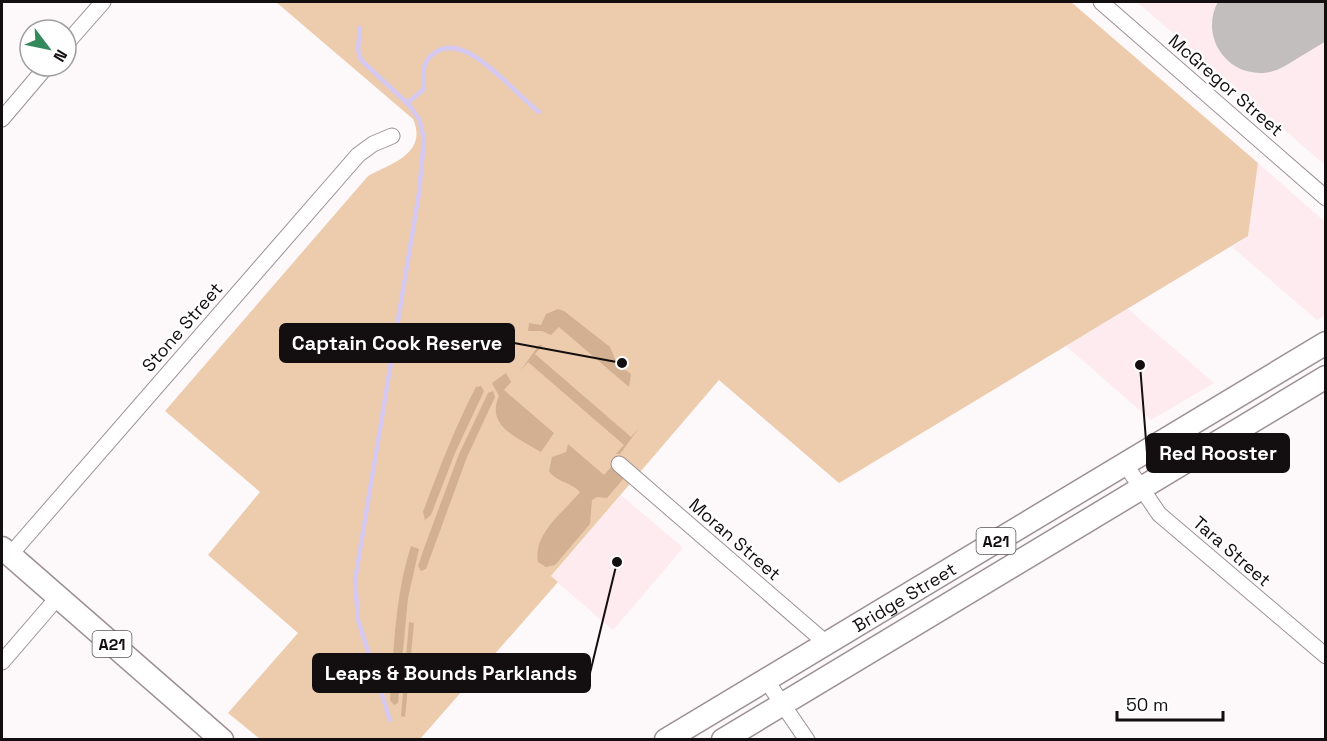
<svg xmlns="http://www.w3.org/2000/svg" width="1327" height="741" viewBox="0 0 1327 741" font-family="'Space Grotesk',sans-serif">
  <rect width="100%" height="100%" fill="#fdf8f9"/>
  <g fill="#fdebf0">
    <polygon points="1137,2 1325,2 1325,165"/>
    <polygon points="1258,163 1325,222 1325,315 1317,320 1232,247 1248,236"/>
    <polygon points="1128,309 1214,383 1151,420 1066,346"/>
    <polygon points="621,495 683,548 613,630 551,577"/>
  </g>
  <path fill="#edcbad" d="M 276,2 L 1071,2 L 1258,163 L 1248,236 L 839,483 L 719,380 L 551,576 L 558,582 L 420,739 L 260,739 L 228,713 L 298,633 L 208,555 L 260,492 L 165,411 L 368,176 C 392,163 428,153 413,119 Z"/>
  <g fill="#d2b091">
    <polygon points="558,309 564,311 610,347 617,364 631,374 629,387 559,327 551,335 542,331 528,331 529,323 541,325 546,314"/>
    <polygon points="539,345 543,345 535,354 631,437 639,428 620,454 616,454 624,445 528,362 520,371"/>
    <path d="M 506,373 L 511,382 L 504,390 L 554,433 L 541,452 C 519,438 485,427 499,396 L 492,383 Z"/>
    <path d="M 481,386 L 484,391 L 455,453 L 431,515 L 425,520 L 423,512 C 439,469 455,427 476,387 Z"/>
    <polygon points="493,391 495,397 467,457 426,569 421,571 418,566 423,551 459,454 488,393"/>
    <path d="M 568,444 L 604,475 L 611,467 L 624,478 L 607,498 L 597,497 L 592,500 L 590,524 L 555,565 L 546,567 L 538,562 C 533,533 564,512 580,492 C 571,482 556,482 549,471 L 552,457 L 566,452 Z"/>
    <path d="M 411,546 L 419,549 L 408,598 L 398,703 L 394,705 L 390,700 C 394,648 395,596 411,546 Z"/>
    <polygon points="409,622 414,623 405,717 401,716"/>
  </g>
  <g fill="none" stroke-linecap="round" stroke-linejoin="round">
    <g stroke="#d5c9f2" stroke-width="4.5">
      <polyline points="360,28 358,49 361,60 409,105 419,119 424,139 419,193 355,580 358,620 390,720"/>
      <path d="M 407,103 L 424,89 C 423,74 421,61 436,52 C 467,31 515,95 539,112"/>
    </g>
    <polyline stroke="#c2bebe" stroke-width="96" points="1260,25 1298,2"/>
    <defs>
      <g id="minor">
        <polyline points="1101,2 1326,198"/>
        <polyline points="66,44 103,2"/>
        <polyline points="2,119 47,66"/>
        <polyline points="619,464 826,643"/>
        <polyline points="1125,464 1159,514 1326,656"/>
        <polyline points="10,555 358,155 373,144 392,136"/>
        <polyline points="2,662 58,597"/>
        <polyline points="766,680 807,740"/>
      </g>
      <g id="highway">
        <polyline points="2,548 222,740"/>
        <path id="s1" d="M 666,740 L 1326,343"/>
        <polyline points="723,740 1326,377"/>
      </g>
    </defs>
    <use href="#minor" stroke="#9d9093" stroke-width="17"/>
    <use href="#highway" stroke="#9d9093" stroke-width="25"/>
    <use href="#minor" stroke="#fff" stroke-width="15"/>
    <use href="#highway" stroke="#fff" stroke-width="22"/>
  </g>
  <g text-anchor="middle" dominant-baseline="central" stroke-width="4.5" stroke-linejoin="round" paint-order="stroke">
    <g fill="#fff" stroke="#5a5657" stroke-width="1.5">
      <rect x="976.5" y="528" width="39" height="26" rx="4.5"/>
      <rect x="92.5" y="631" width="39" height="26" rx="4.5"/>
    </g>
    <g font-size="16" font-weight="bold" fill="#130e0f">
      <text x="996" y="541">A21</text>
      <text x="112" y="644">A21</text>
    </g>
    <g font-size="18" fill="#130e0f" stroke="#fff">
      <text transform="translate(1226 85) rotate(41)">McGregor Street</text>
      <text transform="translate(182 327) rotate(-49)">Stone Street</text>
      <text transform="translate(735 539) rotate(41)">Moran Street</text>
      <text transform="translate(1232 551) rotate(41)">Tara Street</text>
      <text stroke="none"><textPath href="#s1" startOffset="278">Bridge Street</textPath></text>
    </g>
  </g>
  <path fill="none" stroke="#130e0f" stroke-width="2" d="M622 363L514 343M1140 365L1147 453M617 562L590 673"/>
  <g fill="#130e0f" stroke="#fff" stroke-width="2">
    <circle cx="622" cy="363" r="6"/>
    <circle cx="1140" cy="365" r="6"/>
    <circle cx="617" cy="562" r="6"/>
  </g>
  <g fill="#130e0f" stroke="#130e0f" stroke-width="2">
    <rect x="280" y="324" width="234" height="38" rx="6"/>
    <rect x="1147" y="434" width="142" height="38" rx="6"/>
    <rect x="313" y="654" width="277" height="38" rx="6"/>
  </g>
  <g font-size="20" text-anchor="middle" font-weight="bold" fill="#fff">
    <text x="397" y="350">Captain Cook Reserve</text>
    <text x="1218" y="460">Red Rooster</text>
    <text x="451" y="680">Leaps &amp; Bounds Parklands</text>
  </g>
  <rect width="1327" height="741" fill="none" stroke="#130e0f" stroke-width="6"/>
  <g transform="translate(48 48) rotate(122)"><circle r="28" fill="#ffffff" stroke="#a19f9f" stroke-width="1.5"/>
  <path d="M0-4.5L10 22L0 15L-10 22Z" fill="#34895c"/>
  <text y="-9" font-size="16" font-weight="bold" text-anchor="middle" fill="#130e0f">N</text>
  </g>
  <path d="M1117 711v9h106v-9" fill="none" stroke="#130e0f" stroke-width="3"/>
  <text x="1126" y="711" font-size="18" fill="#130e0f" stroke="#ffffff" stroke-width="4.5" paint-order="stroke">50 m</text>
</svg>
